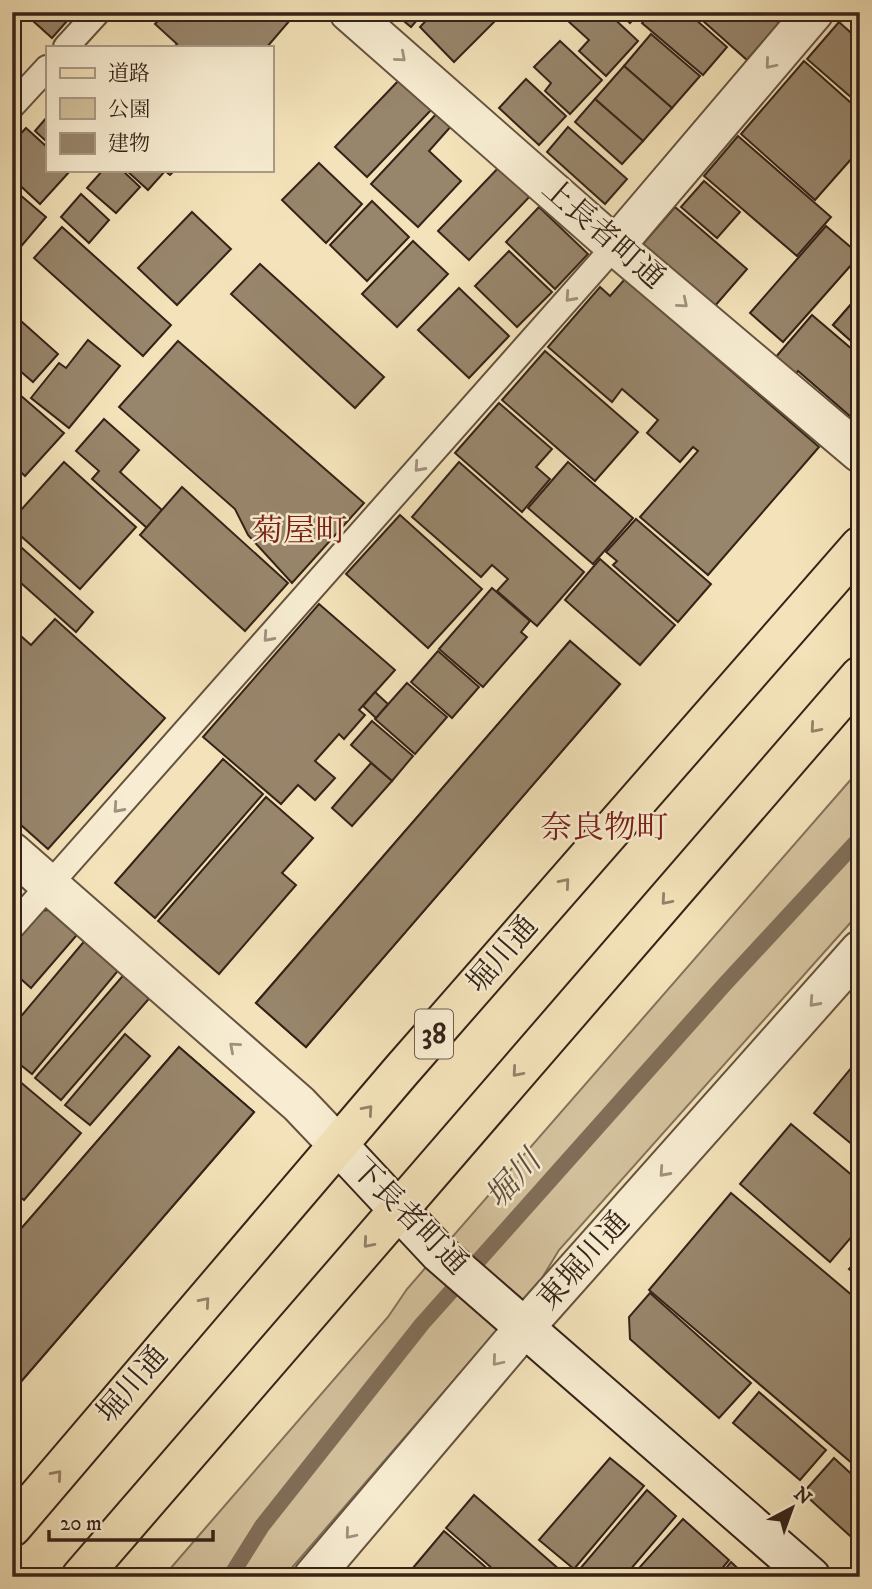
<svg xmlns="http://www.w3.org/2000/svg" width="872" height="1589" viewBox="0 0 872 1589" font-family="'IM FELL DW Pica','Noto Serif JP',serif">
  <rect width="100%" height="100%" fill="#f4e3ba"/>
  <filter id="stains"><feTurbulence type="fractalNoise" baseFrequency=".00286" numOctaves="4"/><feColorMatrix values="0 0 0 0 .2 0 0 0 0 .09 0 0 0 0 .02 0 0 0 .5 -.17"/></filter>
  <radialGradient id="worn" r=".72"><stop offset=".6" stop-color="#630" stop-opacity="0"/><stop offset="1" stop-color="#630" stop-opacity=".3"/></radialGradient>
  <polygon fill="#d4c29e" stroke="#84725b" stroke-width="2" points="860,769 860,912 559,1250 542,1278 284,1577 163,1577 388,1317 407,1289"/>
  <g fill="none" stroke-linecap="round" stroke-linejoin="round">
    <polyline stroke="#816e58" stroke-width="16" points="230,1577 262,1526 422,1324 724,985 860,838"/>
  </g>
  <g fill="#98866c" stroke="#352218" stroke-width="2">
    <polygon points="23,12 75,12 52,38"/>
    <polygon points="158,12 297,12 267,47 174,47 177,44 155,24 162,16"/>
    <polygon points="393,12 424,12 411,27"/>
    <polygon points="434,12 490,12 497,19 454,62 420,27"/>
    <polygon points="577,12 607,12 638,41 606,76 579,51 589,40 568,21"/>
    <polygon points="618,12 640,12 630,23"/>
    <polygon points="651,12 687,12 727,47 703,75 642,23"/>
    <polygon points="693,12 768,12 779,23 747,60"/>
    <polygon points="839,22 860,41 860,105 807,59"/>
    <polygon points="651,34 700,76 672,108 624,66"/>
    <polygon points="560,41 602,80 570,114 545,91 551,83 534,67"/>
    <polygon points="804,61 860,111 860,149 815,200 741,134"/>
    <polygon points="624,66 672,108 643,141 595,99"/>
    <polygon points="401,78 433,108 367,177 335,147"/>
    <polygon points="526,79 566,116 539,145 499,108"/>
    <polygon points="595,99 643,141 622,164 575,122"/>
    <polygon points="439,111 453,124 429,151 461,181 418,227 371,184"/>
    <polygon points="47,117 47,142 35,131"/>
    <polygon points="568,127 627,179 605,204 547,152"/>
    <polygon points="26,128 47,147 47,170 71,170 40,204 12,178 12,143"/>
    <polygon points="738,136 831,217 797,256 704,176"/>
    <polygon points="319,163 362,204 326,243 282,200"/>
    <polygon points="503,163 534,192 469,260 438,231"/>
    <polygon points="103,170 122,170 140,187 116,213 87,188"/>
    <polygon points="126,170 175,170 170,175 165,171 148,190"/>
    <polygon points="704,181 740,212 717,238 681,207"/>
    <polygon points="12,188 46,217 12,257"/>
    <polygon points="81,194 109,220 89,243 61,217"/>
    <polygon points="372,201 409,237 367,281 330,245"/>
    <polygon points="539,207 588,254 555,289 506,242"/>
    <polygon points="675,207 747,269 714,307 642,245"/>
    <polygon points="192,212 231,249 177,305 138,268"/>
    <polygon points="826,226 860,255 783,342 750,313"/>
    <polygon points="62,227 171,325 143,356 34,258"/>
    <polygon points="413,241 448,274 397,327 362,294"/>
    <polygon points="509,251 552,292 517,327 475,286"/>
    <polygon points="260,264 384,377 355,408 231,294"/>
    <polygon points="625,279 819,447 708,575 640,517 698,451 693,447 680,462 647,433 658,420 622,389 612,402 548,347 600,287 610,296"/>
    <polygon points="459,288 509,336 469,378 418,330"/>
    <polygon points="860,294 860,349 833,325"/>
    <polygon points="860,294 860,349 833,325"/>
    <polygon points="12,313 58,354 33,382 12,364"/>
    <polygon points="812,315 860,356 860,407 851,417 798,371 795,375 775,358"/>
    <polygon points="88,340 120,366 69,428 31,398 59,363 66,368"/>
    <polygon points="178,341 364,503 292,583 248,535 235,509 119,407"/>
    <polygon points="545,351 638,432 595,481 502,400"/>
    <polygon points="12,388 64,433 25,476 12,464"/>
    <polygon points="499,403 552,449 536,467 550,479 522,512 455,453"/>
    <polygon points="104,419 139,450 120,472 162,510 147,528 92,479 99,471 76,451"/>
    <polygon points="64,462 136,527 80,589 12,528 12,520"/>
    <polygon points="459,462 584,572 537,626 497,591 508,579 492,565 481,577 412,517"/>
    <polygon points="568,462 633,518 593,564 528,508"/>
    <polygon points="182,487 288,583 245,631 140,535"/>
    <polygon points="400,515 482,589 428,648 346,574"/>
    <polygon points="636,519 711,584 678,622 613,565 617,561 606,552"/>
    <polygon points="12,539 93,612 76,632 12,575"/>
    <polygon points="600,559 675,625 640,665 565,600"/>
    <polygon points="492,588 530,621 521,632 527,637 483,687 439,649"/>
    <polygon points="319,604 395,670 359,710 365,715 344,739 339,734 315,761 335,778 315,800 298,785 281,804 203,737"/>
    <polygon points="55,619 165,718 48,849 12,817 12,628 31,645"/>
    <polygon points="570,641 620,684 306,1047 256,1003"/>
    <polygon points="570,641 620,684 306,1047 256,1003"/>
    <polygon points="438,651 479,687 452,718 411,682"/>
    <polygon points="407,683 447,717 415,754 375,719"/>
    <polygon points="375,692 388,704 376,718 363,706"/>
    <polygon points="372,721 413,756 392,781 351,745"/>
    <polygon points="223,759 263,794 155,918 115,883"/>
    <polygon points="371,763 392,781 352,826 332,808"/>
    <polygon points="266,797 313,838 282,873 296,885 219,974 158,921"/>
    <polygon points="60,909 82,929 31,988 12,971 12,940 38,911"/>
    <polygon points="87,938 121,967 32,1074 12,1058 12,1027"/>
    <polygon points="127,971 153,994 61,1100 35,1078"/>
    <polygon points="125,1034 150,1056 90,1125 65,1105"/>
    <polygon points="179,1047 254,1112 12,1392 12,1239"/>
    <polygon points="179,1047 254,1112 12,1392 12,1239"/>
    <polygon points="856,1062 860,1065 860,1151 814,1113"/>
    <polygon points="12,1075 81,1133 24,1200 12,1190"/>
    <polygon points="791,1124 860,1182 860,1227 830,1262 740,1184"/>
    <polygon points="731,1193 860,1302 860,1470 649,1290"/>
    <polygon points="860,1256 860,1278 849,1269"/>
    <polygon points="650,1293 751,1383 719,1418 630,1339 629,1317"/>
    <polygon points="759,1392 826,1450 800,1480 733,1423"/>
    <polygon points="610,1458 644,1486 574,1569 539,1540"/>
    <polygon points="834,1458 860,1482 860,1545 803,1493"/>
    <polygon points="647,1490 676,1516 624,1577 573,1577"/>
    <polygon points="474,1495 568,1577 502,1577 446,1528"/>
    <polygon points="683,1519 729,1560 715,1577 631,1577"/>
    <polygon points="444,1531 497,1577 408,1577 407,1575"/>
    <polygon points="731,1562 747,1577 719,1577"/>
  </g>
  <g fill="none" stroke-linecap="round" stroke-linejoin="round">
    <defs>
      <g id="lane">
        <polyline points="66,47 98,12"/>
        <polyline points="12,106 47,68"/>
        <polyline points="12,927 615,246"/>
      </g>
      <g id="street">
        <polyline points="349,12 615,246 860,453"/>
        <polyline points="615,246 814,12"/>
        <polyline points="12,852 299,1104 338,1145"/>
        <polyline points="313,1577 525,1327 860,950"/>
      </g>
      <polyline id="secondary" points="338,1145 439,1253 811,1577"/>
      <g id="primary">
        <polyline points="12,1527 401,1071 860,546"/>
        <polyline points="81,1577 860,676"/>
      </g>
    </defs>
    <use href="#lane" stroke="#655240" stroke-width="28"/>
    <use href="#street" stroke="#655240" stroke-width="42"/>
    <use href="#secondary" stroke="#352218" stroke-width="42"/>
    <use href="#primary" stroke="#352218" stroke-width="42"/>
    <use href="#lane" stroke="#f8edd2" stroke-width="24"/>
    <use href="#street" stroke="#f8edd2" stroke-width="38"/>
    <use href="#secondary" stroke="#f8edd2" stroke-width="38"/>
    <use href="#primary" stroke="#f4e3ba" stroke-width="38"/>
  </g>
  <defs><path id="oneway-chevron" d="M-2-3.5L2.5 0L-2 3.5" fill="none" stroke-width="1.6" stroke-linecap="round" stroke-linejoin="round" transform="scale(1.75)"/></defs>
  <g stroke="#a0927e">
    <use href="#oneway-chevron" transform="translate(401 57) rotate(41)"/>
    <use href="#oneway-chevron" transform="translate(770 64) rotate(130)"/>
    <use href="#oneway-chevron" transform="translate(570 297) rotate(132)"/>
    <use href="#oneway-chevron" transform="translate(683 303) rotate(40)"/>
    <use href="#oneway-chevron" transform="translate(419 467) rotate(132)"/>
    <use href="#oneway-chevron" transform="translate(268 637) rotate(132)"/>
    <use href="#oneway-chevron" transform="translate(118 808) rotate(132)"/>
    <use href="#oneway-chevron" transform="translate(814 1002) rotate(132)"/>
    <use href="#oneway-chevron" transform="translate(234 1047) rotate(-139)"/>
    <use href="#oneway-chevron" transform="translate(664 1172) rotate(132)"/>
    <use href="#oneway-chevron" transform="translate(497 1361) rotate(130)"/>
    <use href="#oneway-chevron" transform="translate(350 1534) rotate(130)"/>
  </g>
  <g stroke="#948269">
    <use href="#oneway-chevron" transform="translate(815 728) rotate(131)"/>
    <use href="#oneway-chevron" transform="translate(565 883) rotate(-49)"/>
    <use href="#oneway-chevron" transform="translate(666 900) rotate(131)"/>
    <use href="#oneway-chevron" transform="translate(517 1072) rotate(131)"/>
    <use href="#oneway-chevron" transform="translate(368 1110) rotate(-49)"/>
    <use href="#oneway-chevron" transform="translate(368 1243) rotate(131)"/>
    <use href="#oneway-chevron" transform="translate(205 1302) rotate(-49)"/>
    <use href="#oneway-chevron" transform="translate(57 1475) rotate(-49)"/>
  </g>
  <g text-anchor="middle" dominant-baseline="central" stroke-width="5" stroke-linejoin="round" paint-order="stroke">
    <rect fill="#f8edd2" stroke="#705f50" stroke-width="2" x="415" y="1009.5" width="38" height="49" rx="5"/>
    <g font-size="28" font-weight="bold" fill="#352218">
      <text x="434" y="1034">38</text>
    </g>
    <g font-size="30" fill="#352218" stroke="#f8edd2">
      <text transform="translate(603 234) rotate(41)">上長者町通</text>
      <text transform="translate(503 955) rotate(-49)">堀川通</text>
      <text transform="translate(409 1217) rotate(45)">下長者町通</text>
      <text transform="translate(584 1261) rotate(-48)">東堀川通</text>
      <text transform="translate(133 1385) rotate(-49)">堀川通</text>
    </g>
    <g font-size="32" fill="#7a1f14" stroke="#f8edd2">
      <text x="299" y="532">菊屋町</text>
      <text x="604" y="829">奈良物町</text>
    </g>
    <g font-size="32" font-style="italic" fill="#614e3d" stroke="#f8edd2">
      <text transform="translate(514 1180) rotate(-48)">堀川</text>
    </g>
  </g>
  <rect width="872" height="1589" fill="none" stroke="#f4e3ba" stroke-width="42"/>
  <rect x="14" y="14" width="844" height="1561" fill="none" stroke="#352218" stroke-width="3.5"/>
  <rect x="21" y="21" width="830" height="1547" fill="none" stroke="#352218" stroke-width="2"/>
  <rect x="46" y="46" width="228" height="126" fill="#f8edd2" stroke="#aa9c88" stroke-width="2"/>
  <rect x="60" y="68" width="35" height="10" fill="#f4e3ba" stroke="#aa9c88" stroke-width="2"/>
  <text x="108" y="80" font-size="21" fill="#352218">道路</text>
  <rect x="60" y="98" width="35" height="21" fill="#d4c29e" stroke="#aa9c88" stroke-width="2"/>
  <text x="108" y="116" font-size="21" fill="#352218">公園</text>
  <rect x="60" y="133" width="35" height="21" fill="#98866c" stroke="#aa9c88" stroke-width="2"/>
  <text x="108" y="150" font-size="21" fill="#352218">建物</text>
  <g transform="translate(792 1508) rotate(41)" stroke="#f8edd2" stroke-width="5" paint-order="stroke">
  <path d="M0-5L12 26L0 18L-12 26Z" fill="#352218"/>
  <text y="-10" font-size="19" font-weight="bold" text-anchor="middle" fill="#352218">N</text>
  </g>
  <path d="M49 1530v10h164v-10" fill="none" stroke="#352218" stroke-width="3.5"/>
  <text x="60" y="1530" font-size="21" fill="#352218" stroke="#f8edd2" stroke-width="5" paint-order="stroke">20 m</text>
  <rect width="100%" height="100%" filter="url(#stains)"/>
  <rect width="100%" height="100%" fill="url(#worn)"/>
</svg>
